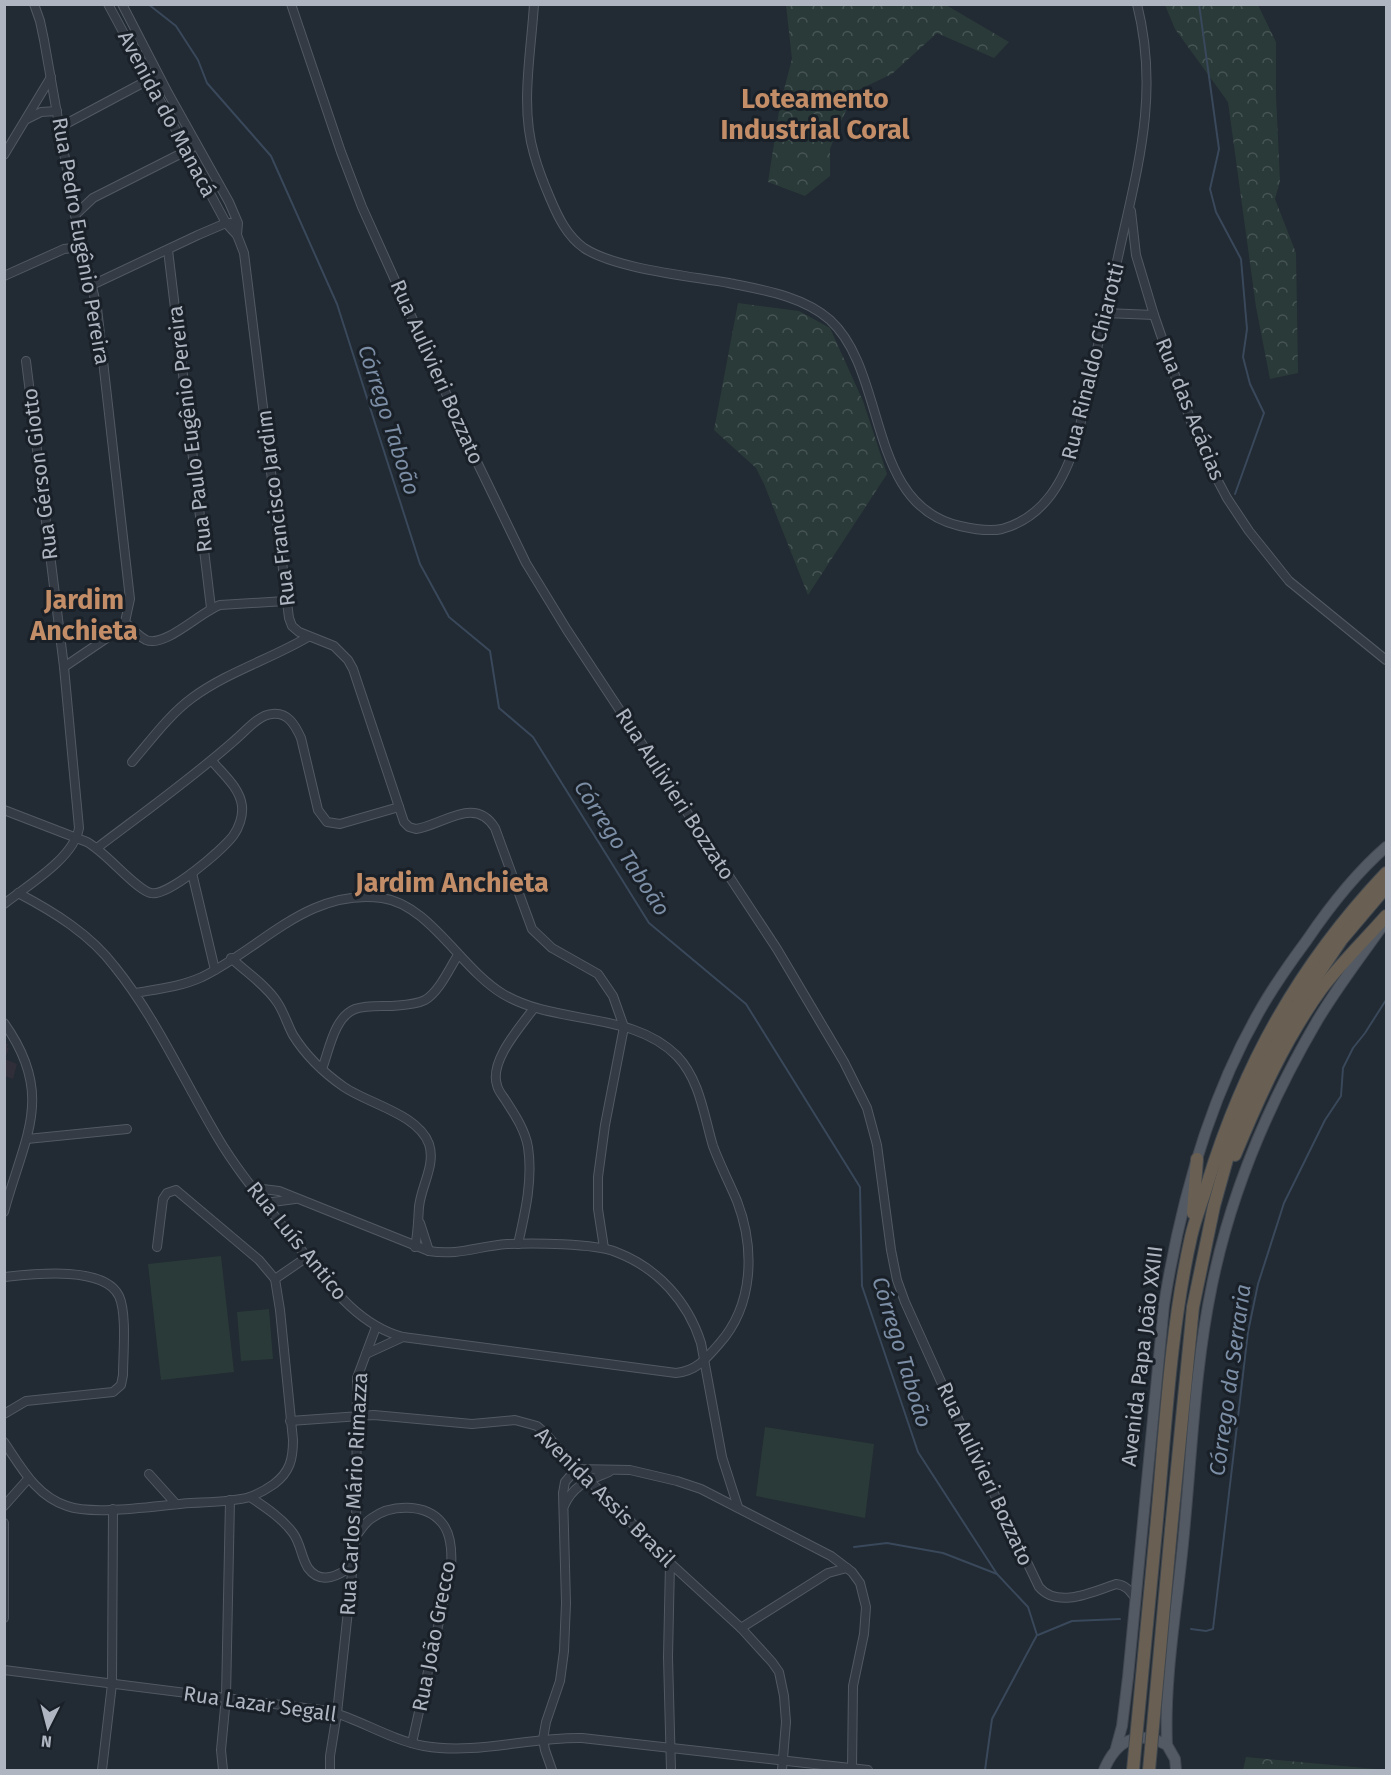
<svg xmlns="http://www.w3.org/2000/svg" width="1391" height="1775" viewBox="0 0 1391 1775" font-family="'Fira Sans',sans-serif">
  <defs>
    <pattern id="forest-crowns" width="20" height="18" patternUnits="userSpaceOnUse" patternTransform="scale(1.5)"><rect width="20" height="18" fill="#2a3a39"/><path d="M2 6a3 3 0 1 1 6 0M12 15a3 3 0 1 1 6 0" fill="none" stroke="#465454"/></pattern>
  </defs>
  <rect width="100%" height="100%" fill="#222a33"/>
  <polygon fill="#302f39" points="4,1043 8,1044 7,1048 9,1048 5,1059 17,1064 13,1079 5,1076"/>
  <g fill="#2a3a39">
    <polygon points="221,1256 234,1372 161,1380 148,1264"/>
    <polygon points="269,1309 273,1359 241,1361 237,1312"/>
    <polygon points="765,1427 874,1444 865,1518 756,1496"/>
  </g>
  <g fill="url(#forest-crowns)">
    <polygon points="786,5 946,5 1009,42 994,58 937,33 892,74 856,91 840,123 830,149 830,176 805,196 768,182 780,105 792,59"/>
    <polygon points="1165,5 1258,5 1276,42 1276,96 1280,181 1275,199 1296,253 1298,373 1270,379 1256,307 1228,102 1175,29"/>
    <polygon points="738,303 799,311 830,328 863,401 887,474 808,595 764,484 756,468 714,430"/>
    <polygon points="1246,1757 1386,1770 1243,1770"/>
  </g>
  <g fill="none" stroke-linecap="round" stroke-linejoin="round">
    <g stroke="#39485a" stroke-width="2">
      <polyline points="148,4 176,26 198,60 207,83 271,156 337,304 420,564 449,617 490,651 499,708 533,737 649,923 746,1004 860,1187 862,1286 918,1452 997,1574 1028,1607 1037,1635 992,1719 985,1770"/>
      <polyline points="1199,4 1219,149 1210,189 1216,212 1241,259 1247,329 1243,357 1250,384 1264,413 1235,494"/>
      <polyline points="854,1547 887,1543 943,1553 997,1574"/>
      <polyline points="1191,1629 1206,1631 1213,1629 1248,1332 1258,1284 1284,1203 1325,1120 1341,1096 1343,1068 1353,1048 1365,1033 1386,1000"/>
      <polyline points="1038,1635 1072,1621 1120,1619"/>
    </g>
    <defs>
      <g id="minor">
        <polyline points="34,4 40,21 44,40 75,215 97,308 130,599 125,622 120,629 64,667"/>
        <path d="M 108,4 L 226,223 L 237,235 L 244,253 L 289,618 L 292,626 L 299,632 L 334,646 L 348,660 L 353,669 L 404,822 L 409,827 L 416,829 C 443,825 475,795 495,828 L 532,929 L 552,948 L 598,974 L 613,996 L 624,1027 L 605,1125 L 598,1177 L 598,1209 L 604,1248"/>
        <polyline points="122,4 168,93 229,202 238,223 237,235"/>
        <path d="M 291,4 L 341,152 L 362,207 L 477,462 L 526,563 L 567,630 L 777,949 L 844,1062 L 867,1108 L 877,1145 L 891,1250 L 897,1280 L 905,1302 L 951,1404 L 1039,1587 C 1058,1609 1092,1592 1116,1584 C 1126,1585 1130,1591 1136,1599"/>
        <path d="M 534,4 C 531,54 520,106 534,154 C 538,169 544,184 550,198 C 558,217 567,236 584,248 C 616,269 690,276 729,283 C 763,290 803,296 830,320 C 888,373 866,505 960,526 C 973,529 988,532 1002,529 C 1045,517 1064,480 1077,440 C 1090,379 1104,318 1118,257 C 1137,169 1160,95 1137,4"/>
        <polyline points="27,119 41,112 57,111"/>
        <polyline points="60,127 152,78"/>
        <polyline points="4,155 51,77"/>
        <polyline points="1131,211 1136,255 1154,315 1196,436 1209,464 1227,498 1249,531 1289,581 1386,660"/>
        <polyline points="75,215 93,198 192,148"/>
        <polyline points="168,250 211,608"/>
        <polyline points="4,276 64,249 81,247"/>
        <polyline points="92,285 198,235 226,223 231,223"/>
        <polyline points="1105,313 1154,315"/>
        <path d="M 125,622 C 131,628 138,636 146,640 C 165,648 200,612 220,605 L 285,601"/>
        <path d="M 132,762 C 151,740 169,715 192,698 C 227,672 271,659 308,637"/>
        <path d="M 4,810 L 87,842 C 106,852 136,890 151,893 C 168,897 222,850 233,836 C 239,828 243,816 242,806 C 240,788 223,774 212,761"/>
        <path d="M 97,848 C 143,813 191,779 235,740 C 245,732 258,715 272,714 C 288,712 295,725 301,738 L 318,810 L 327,822 L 340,824 L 399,807"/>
        <polyline points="192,873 215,970"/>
        <path d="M 18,893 C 54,912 90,934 115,967 C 156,1018 184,1081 218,1138 C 241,1177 272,1211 299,1247 C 328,1283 357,1325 403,1337 L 676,1373 C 696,1371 706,1359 719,1344 C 754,1305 755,1248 737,1201 C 729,1182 720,1165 713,1146 C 704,1116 700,1080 677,1056 C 631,1010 557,1026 503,994 C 462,970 429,904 382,898 C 308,888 262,948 202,977 C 180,987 158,989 135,993"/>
        <path d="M 4,904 C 28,885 74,858 79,828 L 64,667 L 26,361"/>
        <path d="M 231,958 C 246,972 266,985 277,1002 C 284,1012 287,1024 293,1035 C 306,1056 324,1073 344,1087 C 369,1104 418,1114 429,1144 C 436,1165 421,1186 419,1207 C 418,1221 418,1233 415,1247"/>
        <path d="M 4,1023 C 56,1096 24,1137 4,1212"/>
        <path d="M 322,1069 C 329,1051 334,1017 355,1009 C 366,1005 381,1006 392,1006 C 403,1005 415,1005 425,1000 C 439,992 449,969 458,955"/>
        <polyline points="27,1139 127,1129"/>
        <path d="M 254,1188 L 279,1191 L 429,1251 C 458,1256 479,1246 507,1244 C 532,1243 594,1243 616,1252 C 658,1268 688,1302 701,1343 L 722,1457 L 738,1507"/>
        <polyline points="265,1203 295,1199"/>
        <polyline points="420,1223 429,1251"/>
        <path d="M 518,1244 C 525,1213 533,1180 528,1147 C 525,1130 515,1115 506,1101 C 503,1096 498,1091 497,1085 C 489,1061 521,1026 534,1008"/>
        <path d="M 4,1277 C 32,1274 104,1265 119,1296 C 127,1313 123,1355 123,1375 L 121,1385 L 113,1392 L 26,1401 L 4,1414"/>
        <polyline points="275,1279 307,1257"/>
        <polyline points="366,1354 403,1337"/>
        <polyline points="290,1421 374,1415 472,1424 515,1420 537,1426 546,1434 576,1469 609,1499 670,1563 741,1628 772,1662 779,1672 784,1696 786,1722 782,1770"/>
        <path d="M 4,1442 C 21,1467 36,1496 67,1506 C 95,1516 159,1505 191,1503 C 210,1502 232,1502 250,1497 C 258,1494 267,1489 274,1484 C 290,1472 293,1459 293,1440 L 280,1310 L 275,1279 L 259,1260 L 176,1190 L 167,1193 L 163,1199 L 157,1247"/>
        <polyline points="149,1474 176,1504"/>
        <path d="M 250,1497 C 265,1507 282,1518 293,1533 C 301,1544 301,1557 308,1568 C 321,1586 340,1575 353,1565"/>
        <polyline points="4,1506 28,1479"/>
        <path d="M 564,1506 C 574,1484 588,1481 609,1472"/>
        <polyline points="4,1523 4,1618"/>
        <path d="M 356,1536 C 361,1530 365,1522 372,1518 C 391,1504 426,1503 442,1523 C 452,1535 452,1554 451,1568 L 412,1743"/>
        <polyline points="670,1563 668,1657 671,1770"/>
        <polyline points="741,1628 828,1573 847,1568"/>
        <path d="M 4,1670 L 329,1711 C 361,1720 391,1740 424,1746 C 477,1755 529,1737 582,1738 L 868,1770"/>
        <polyline points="102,1770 112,1684 113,1509"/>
        <polyline points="223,1770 221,1750 226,1697 230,1500"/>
        <polyline points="330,1770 330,1756 337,1713 356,1536 357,1378 376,1327"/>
        <polyline points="552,1770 545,1750 543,1739 546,1722 560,1681 564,1651 566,1603 563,1493 565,1482 576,1469 630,1470 677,1481 701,1489 831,1556 852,1572 860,1583 866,1607 864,1634 853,1686 852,1769"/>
      </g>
      <g id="major">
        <path d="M 1167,1745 C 1164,1674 1178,1603 1184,1533 C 1192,1451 1195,1366 1212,1285 C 1231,1192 1269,1103 1317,1021 C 1336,989 1359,959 1381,928"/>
        <path d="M 1116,1748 L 1122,1726 L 1128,1677 L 1164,1305 C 1180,1204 1208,1101 1259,1012 C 1273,987 1290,963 1307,940 C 1330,906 1355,874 1386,847"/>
        <path d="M 1104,1770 C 1116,1741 1137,1729 1167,1745 L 1175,1759 L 1176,1770"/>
      </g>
      <g id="highway">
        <path d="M 1235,1155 C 1259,1097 1285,1039 1322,988 C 1342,962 1365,940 1386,916"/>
        <polyline points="1193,1213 1197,1159"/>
        <path d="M 1156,1530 C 1165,1435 1170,1330 1191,1237 C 1195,1219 1202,1202 1207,1185 C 1244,1064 1299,965 1386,873"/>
        <polyline points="1171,1530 1193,1307 1214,1206 1231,1145 1247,1100 1296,1007 1342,939 1386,887"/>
      </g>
    </defs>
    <use href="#minor" stroke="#525962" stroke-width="10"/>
    <use href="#major" stroke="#414750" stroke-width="12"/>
    <use href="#highway" stroke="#3f464e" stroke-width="14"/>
    <use href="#minor" stroke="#353b44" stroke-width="8"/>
    <use href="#major" stroke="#535a64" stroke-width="10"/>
    <use href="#highway" stroke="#696053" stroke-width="12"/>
    <defs>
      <g id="highway-bridge">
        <polyline points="1133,1770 1156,1530"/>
        <polyline points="1149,1770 1171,1530"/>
      </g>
    </defs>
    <use href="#highway-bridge" stroke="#3f464e" stroke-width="14" stroke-linecap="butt"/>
    <use href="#highway-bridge" stroke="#696053" stroke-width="12"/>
  </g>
  <g text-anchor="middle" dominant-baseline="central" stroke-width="6" stroke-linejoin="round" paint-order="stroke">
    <g font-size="21" fill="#afb6c1" stroke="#1a2028">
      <text transform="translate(167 114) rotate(62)">Avenida do Manacá</text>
      <text transform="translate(81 241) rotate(80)">Rua Pedro Eugênio Pereira</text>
      <text transform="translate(1093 361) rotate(-76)">Rua Rinaldo Chiarotti</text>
      <text transform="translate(437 372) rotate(66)">Rua Aulivieri Bozzato</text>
      <text transform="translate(1190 409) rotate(68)">Rua das Acácias</text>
      <text transform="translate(190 429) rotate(-97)">Rua Paulo Eugênio Pereira</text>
      <text transform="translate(40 474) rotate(-97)">Rua Gérson Giotto</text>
      <text transform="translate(276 508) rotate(-97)">Rua Francisco Jardim</text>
      <text transform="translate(675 794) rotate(57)">Rua Aulivieri Bozzato</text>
      <text transform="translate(297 1241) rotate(51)">Rua Luís Antico</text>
      <text transform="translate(1142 1356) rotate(-83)">Avenida Papa João XXIII</text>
      <text transform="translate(985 1474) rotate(65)">Rua Aulivieri Bozzato</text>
      <text transform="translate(354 1494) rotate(-87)">Rua Carlos Mário Rimazza</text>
      <text transform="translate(605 1497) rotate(45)">Avenida Assis Brasil</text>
      <text transform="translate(434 1636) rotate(-79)">Rua João Grecco</text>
      <text transform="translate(260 1704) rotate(8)">Rua Lazar Segall</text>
    </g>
    <g font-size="22" font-style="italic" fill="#7b8ea5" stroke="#1a2028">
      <text transform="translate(389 420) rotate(72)">Córrego Taboão</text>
      <text transform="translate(622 848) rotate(57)">Córrego Taboão</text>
      <text transform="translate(902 1352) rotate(73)">Córrego Taboão</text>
      <text transform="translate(1230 1380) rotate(-82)">Córrego da Serraria</text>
    </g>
    <g font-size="27" font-weight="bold" fill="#c38d67" stroke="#1a2028">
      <text x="815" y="99">Loteamento<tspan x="815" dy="31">Industrial Coral</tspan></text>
      <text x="84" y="600">Jardim<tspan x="84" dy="31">Anchieta</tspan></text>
      <text x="452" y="883">Jardim Anchieta</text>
    </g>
  </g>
  <rect width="1391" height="1775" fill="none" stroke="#afb6c1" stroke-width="12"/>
  <g transform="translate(48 1727) rotate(186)" stroke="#1a2028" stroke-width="4.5" paint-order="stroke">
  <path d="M0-4.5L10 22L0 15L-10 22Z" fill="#afb6c1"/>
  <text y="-9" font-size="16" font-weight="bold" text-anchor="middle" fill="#afb6c1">N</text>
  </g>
</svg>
